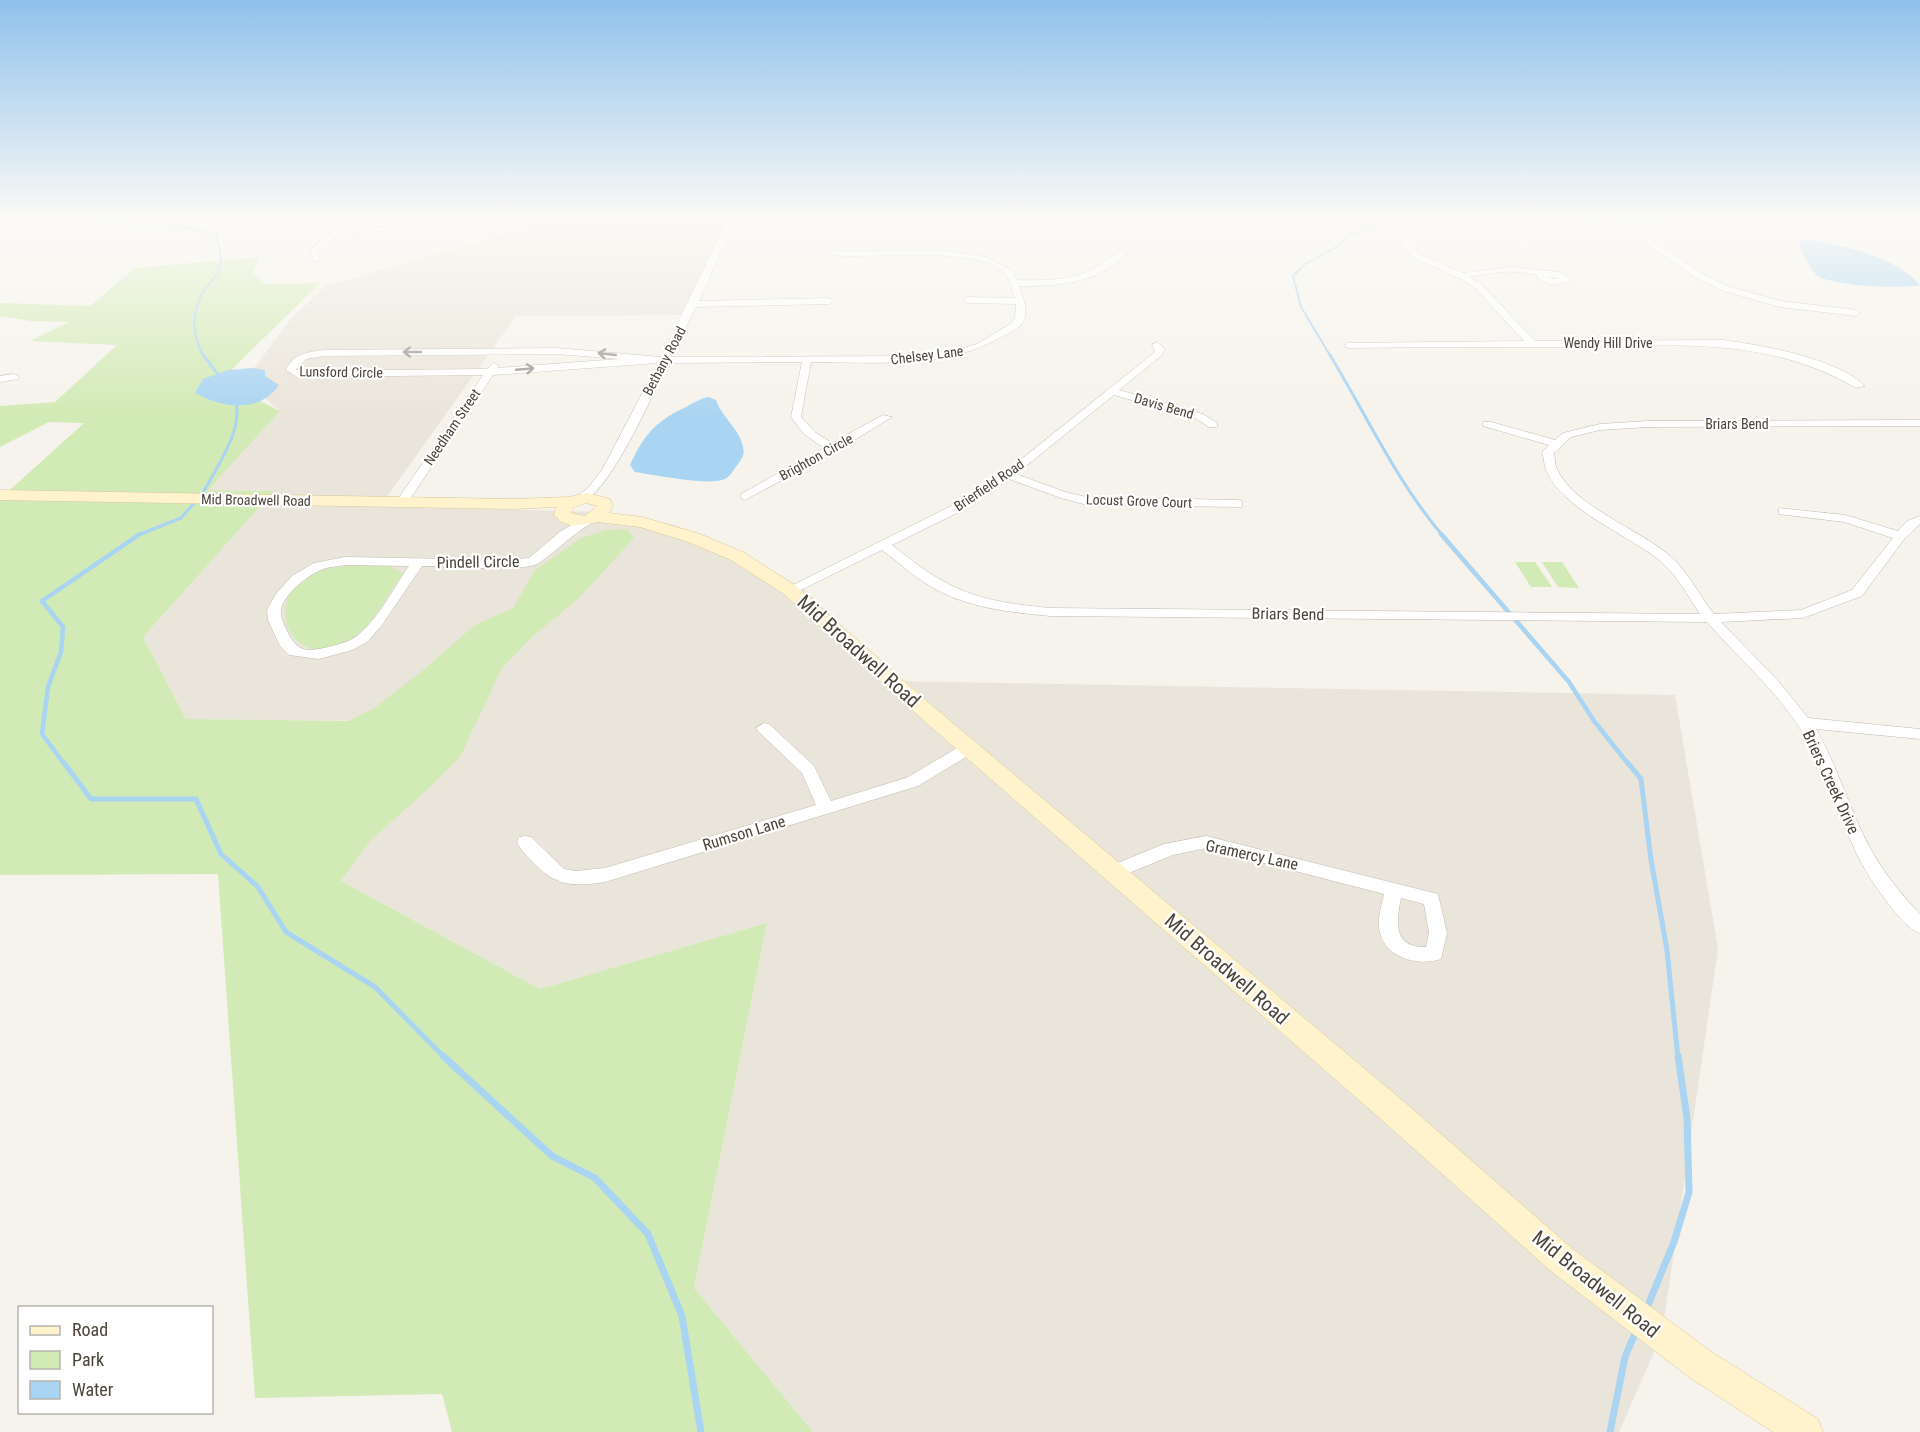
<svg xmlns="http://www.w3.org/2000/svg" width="1920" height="1432" viewBox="0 0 1920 1432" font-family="'Roboto Condensed',sans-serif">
  <rect width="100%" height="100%" fill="#f6f3ec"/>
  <polygon fill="#eae5da" points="568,216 727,216 687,315 516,316 380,506 601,512 674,525 736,550 807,591 892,681 1675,695 1718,949 1662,1334 1619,1432 813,1432 694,1288 767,923 540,989 341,881 433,754 388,721 186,719 143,637 274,491 207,490 280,411 245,380 291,319 325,286"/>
  <g fill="#d2eab5">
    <polygon points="260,257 252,273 265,284 320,283 220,381 280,411 208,490 274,491 143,637 186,719 348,721 373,709 421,672 475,625 513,608 535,570 581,538 606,530 627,529 634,538 578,599 533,636 502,668 460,757 428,789 370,841 341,881 540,989 767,923 694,1288 813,1432 452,1432 442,1394 255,1398 218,874 0,875 0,499 84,423 49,422 0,447 0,406 55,402 117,345 30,341 69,322 31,321 0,316 0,303 90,306 135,268"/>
    <polygon points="1515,562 1535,562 1552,587 1531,587"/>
    <polygon points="1542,562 1562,562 1579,588 1558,587"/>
    <path d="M 350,566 L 390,566 L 403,573 C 390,591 374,623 356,636 C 291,683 255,594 318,571 C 328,568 339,567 350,566 Z"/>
  </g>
  <g fill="#a9d4f2">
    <path d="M 1809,239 C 1846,247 1893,255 1920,285 C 1901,289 1834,286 1818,276 C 1809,269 1804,254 1799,244 L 1802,240 Z"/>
    <path d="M 253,368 L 265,370 L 265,376 L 279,385 C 259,414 222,408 195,393 L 203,379 L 228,370 Z"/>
    <path d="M 709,397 L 716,400 C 722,418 740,429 743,447 C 745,455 742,458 738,464 C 733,470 730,478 722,480 C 705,485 654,475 635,472 L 630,465 C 644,434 657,420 688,406 C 695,402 701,398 709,397 Z"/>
  </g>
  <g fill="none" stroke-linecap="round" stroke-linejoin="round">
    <g stroke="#a9d4f2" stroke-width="2">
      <path d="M 76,216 C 122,230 171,218 216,236 C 219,246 223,259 219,269 C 216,277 210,282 205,289 C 191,311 191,334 204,357"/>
      <polyline points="1573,224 1653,222 1660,219"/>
      <polyline points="1331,357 1301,307 1293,276 1305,264 1338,246 1350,234 1382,224"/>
    </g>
    <g stroke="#a9d4f2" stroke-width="3">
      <polyline points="203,355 221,378"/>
      <path d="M 1330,355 C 1367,416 1396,481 1443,536"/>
      <path d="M 203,493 C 216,468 245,428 235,400"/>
      <polyline points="136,536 181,518 196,501"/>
    </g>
    <g stroke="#a9d4f2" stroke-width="4.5">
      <polyline points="1441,534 1569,682 1594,721 1629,765"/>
      <polyline points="65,765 42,734 48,687 61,652 63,627 42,601 140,534"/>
    </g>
    <g stroke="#a9d4f2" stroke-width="5">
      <polyline points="64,763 91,799 196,799 221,854 258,887 286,932 375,987 445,1058"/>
      <polyline points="1628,763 1641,779 1651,860 1667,950 1678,1058"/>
    </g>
    <g stroke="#a9d4f2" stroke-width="7">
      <polyline points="443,1056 552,1156 595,1178 648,1234 682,1316 701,1432"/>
      <polyline points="1646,1310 1674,1242 1689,1192 1687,1118 1678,1056"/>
      <polyline points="1610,1432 1625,1357 1636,1331"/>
    </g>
    <defs>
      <g id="street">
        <polygon points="351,216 360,216 346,228 406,226 475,216 455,223 422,229 340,233 317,252 320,261 314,261 310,250"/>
        <path d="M 729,216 L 737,216 L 699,301 L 829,298 L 833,301 L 829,304 L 696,307 L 671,357 L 915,356 L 957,350 L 977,344 L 1012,323 L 1015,318 L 1016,304 L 967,303 L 963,300 L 967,297 L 1015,298 C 1012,291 1011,282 1007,276 C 987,243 866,260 829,255 L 829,251 L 948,251 L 987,257 L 1013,271 L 1017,280 C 1059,281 1087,280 1120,250 L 1127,252 C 1099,284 1059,286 1019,286 C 1022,296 1027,306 1025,317 C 1023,327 1013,331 1005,335 C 946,370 877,362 811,362 L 801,417 L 816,433 L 832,443 L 883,415 L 892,417 L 838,450 L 745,500 L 741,498 L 741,494 L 824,448 L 804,434 L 791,417 L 802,362 L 668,363 C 653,393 610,494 580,503 L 574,499 L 588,488 L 602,470 L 658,363 L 493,375 L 406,505 L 402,506 L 396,502 L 483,375 L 297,377 L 286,370 C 293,354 308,352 324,350 L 557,348 L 661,357 ZM 557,354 L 620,359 L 497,368 L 499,366 L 494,363 L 487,369 L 299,371 L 296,369 L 306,359 L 324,356 Z"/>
        <path d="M 1163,216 L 1279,221 L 1573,220 L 1612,216 L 1602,219 L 1647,236 L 1701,273 L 1730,287 L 1781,301 L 1856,310 L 1860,313 L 1856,316 L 1780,307 L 1724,291 L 1695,277 L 1641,240 L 1594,221 L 1573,224 L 1393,225 L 1420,254 L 1463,273 L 1513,267 L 1560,272 L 1570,278 L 1570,282 L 1553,285 L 1538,279 L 1537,275 C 1515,269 1492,272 1469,277 L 1481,284 L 1535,341 L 1723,340 C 1762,345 1836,358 1865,386 L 1856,388 C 1765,335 1673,346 1572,347 C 1498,347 1423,347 1349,348 L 1346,347 L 1346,343 L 1524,341 L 1475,288 L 1459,278 L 1414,258 L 1385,225 L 1279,225 L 1166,219 ZM 1546,276 L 1559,279 L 1554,279 Z"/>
        <polygon points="1814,216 1863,216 1817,219"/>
        <path d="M 1157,342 L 1165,349 L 1162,355 L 1119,390 L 1203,414 L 1217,423 L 1217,427 L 1209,427 L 1195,418 L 1114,395 L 1016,474 L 1068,493 L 1087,497 L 1238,500 L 1242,501 L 1242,507 L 1087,505 L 1061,498 L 1009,479 L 957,513 L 892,545 C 950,592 976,601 1050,608 L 1700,614 C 1687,595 1677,574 1658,559 C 1625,533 1563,510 1546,470 C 1544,465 1544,458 1542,452 L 1549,445 L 1483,426 L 1483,422 L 1491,422 L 1555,440 L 1563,433 L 1600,424 L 1648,421 L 1920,420 L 1920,426 L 1648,427 L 1600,430 L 1571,437 L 1554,453 C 1555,458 1555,466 1558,471 C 1575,506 1638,529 1669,555 C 1688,571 1698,594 1714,614 L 1801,610 L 1852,590 L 1893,538 L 1844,522 L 1779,514 L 1779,508 L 1845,515 L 1898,531 L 1907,521 L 1920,516 L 1920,524 L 1905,538 L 1862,596 L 1803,618 L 1721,622 L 1780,683 L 1808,718 L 1920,729 L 1920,739 L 1816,729 C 1838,767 1849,809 1870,848 C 1883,872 1901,894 1920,914 L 1920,933 C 1905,928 1892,908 1882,895 C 1846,848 1835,791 1807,740 C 1782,695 1740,660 1707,622 L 1050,616 C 1009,612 966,608 930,586 C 913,576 898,562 882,550 L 795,593 L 785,593 L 783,590 L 949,507 L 1004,473 L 1155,352 L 1152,345 Z"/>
        <polygon points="14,374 19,377 18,379 0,382 0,376"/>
        <path d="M 587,516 L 591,517 L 591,523 C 572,535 556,551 539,563 C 522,573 445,566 422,566 L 382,625 L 367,642 L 352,650 L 319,659 L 289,655 L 280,646 L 268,620 L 267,610 L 276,594 L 292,576 L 314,563 L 345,557 L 510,560 L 529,558 L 561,531 ZM 345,565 L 409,566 C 394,588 379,618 357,636 C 350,641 341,644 332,646 C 305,653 297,653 285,627 C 283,622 280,616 281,610 C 284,593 308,575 323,569 C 329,567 338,566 345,565 Z"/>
        <path d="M 764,723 L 769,724 L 814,766 L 831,801 L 906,778 L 964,744 L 974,744 L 977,748 L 974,752 L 918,786 L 605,882 C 572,887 555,886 532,861 C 526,855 520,849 517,842 L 519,837 L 525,836 L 531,837 L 564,869 L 576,871 L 605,868 L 816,805 L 802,773 L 759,732 L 756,728 Z"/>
        <path d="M 1206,836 L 1438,894 L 1447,933 L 1441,959 C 1416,967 1382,957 1379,927 C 1378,916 1382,904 1384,894 L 1206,848 L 1173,855 L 1114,879 L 1108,877 L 1105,872 L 1108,867 L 1164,844 ZM 1401,898 L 1424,904 L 1429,933 L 1426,947 C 1393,948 1396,922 1401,898 Z"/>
      </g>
      <path id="secondary" d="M 0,490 L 513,499 L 569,497 L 587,493 L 610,499 L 613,506 L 609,513 L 642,517 L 700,534 L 743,552 L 796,586 L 936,709 L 1403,1101 L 1574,1250 L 1713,1353 L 1818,1419 L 1823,1432 L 1773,1432 L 1689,1377 L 1552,1272 L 1383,1121 L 922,719 L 784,594 L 731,560 L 688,542 L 640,527 L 598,522 L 573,526 L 561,522 L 554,515 L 556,507 L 513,509 L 0,500 ZM 586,503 L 597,506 L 585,516 L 571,513 L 573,508 Z"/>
    </defs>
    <use href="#street" stroke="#c2bbae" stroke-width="1"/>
    <use href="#secondary" stroke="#d6c79b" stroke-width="1"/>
    <use href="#street" fill="#fff" fill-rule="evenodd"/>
    <use href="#secondary" fill="#fff3cd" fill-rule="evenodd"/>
  </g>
  <defs><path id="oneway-shaft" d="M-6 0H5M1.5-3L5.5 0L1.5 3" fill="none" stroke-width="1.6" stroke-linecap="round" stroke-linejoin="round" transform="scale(1.5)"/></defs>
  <g stroke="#9c9892">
    <use href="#oneway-shaft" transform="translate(412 352) rotate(180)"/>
    <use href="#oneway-shaft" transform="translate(607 354) rotate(-174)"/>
    <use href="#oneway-shaft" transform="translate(525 369) rotate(-5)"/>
  </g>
  <linearGradient id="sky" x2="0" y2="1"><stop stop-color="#8fc1ec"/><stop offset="0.52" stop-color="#fbfaf6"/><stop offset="1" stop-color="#fbfaf6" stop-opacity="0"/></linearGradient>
  <rect width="1920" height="417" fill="url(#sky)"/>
  <g text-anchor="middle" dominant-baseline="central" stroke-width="4.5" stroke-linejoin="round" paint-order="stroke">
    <g font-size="14" fill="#4b4439" stroke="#fff">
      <text x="1608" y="343">Wendy Hill Drive</text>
      <text transform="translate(927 355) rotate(-7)">Chelsey Lane</text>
      <text transform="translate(664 361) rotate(-62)">Bethany Road</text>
      <text transform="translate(341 372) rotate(1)">Lunsford Circle</text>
      <text transform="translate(1164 406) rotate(16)">Davis Bend</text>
      <text x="1737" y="424">Briars Bend</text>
      <text transform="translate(452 427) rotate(-56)">Needham Street</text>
      <text transform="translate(816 457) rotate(-29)">Brighton Circle</text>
      <text transform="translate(989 485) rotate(-34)">Brierfield Road</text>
      <text transform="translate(256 500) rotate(1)">Mid Broadwell Road</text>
      <text transform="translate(1139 501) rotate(2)">Locust Grove Court</text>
    </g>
    <g font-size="16" fill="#4b4439" stroke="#fff">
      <text transform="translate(478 562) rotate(-1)">Pindell Circle</text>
      <text transform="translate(1288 614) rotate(1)">Briars Bend</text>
      <text transform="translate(1831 782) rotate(65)">Briers Creek Drive</text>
      <text transform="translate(744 833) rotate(-17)">Rumson Lane</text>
      <text transform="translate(1252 855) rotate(12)">Gramercy Lane</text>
    </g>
    <g font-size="20" fill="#4b4439" stroke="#fff">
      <text transform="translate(859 651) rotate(42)">Mid Broadwell Road</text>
      <text transform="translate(1227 969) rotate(41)">Mid Broadwell Road</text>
      <text transform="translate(1596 1284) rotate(39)">Mid Broadwell Road</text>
    </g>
  </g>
  <rect x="18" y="1306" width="195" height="108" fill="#ffffff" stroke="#b7b4b0" stroke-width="1.5"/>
  <rect x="30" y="1326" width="30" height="9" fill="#fff3cd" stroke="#b7b4b0" stroke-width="1.5"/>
  <text x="72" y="1336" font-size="18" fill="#4b4439">Road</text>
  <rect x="30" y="1351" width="30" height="18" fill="#d2eab5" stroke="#b7b4b0" stroke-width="1.5"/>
  <text x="72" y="1366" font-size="18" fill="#4b4439">Park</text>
  <rect x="30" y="1381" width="30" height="18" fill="#a9d4f2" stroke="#b7b4b0" stroke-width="1.5"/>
  <text x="72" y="1396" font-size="18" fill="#4b4439">Water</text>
</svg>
